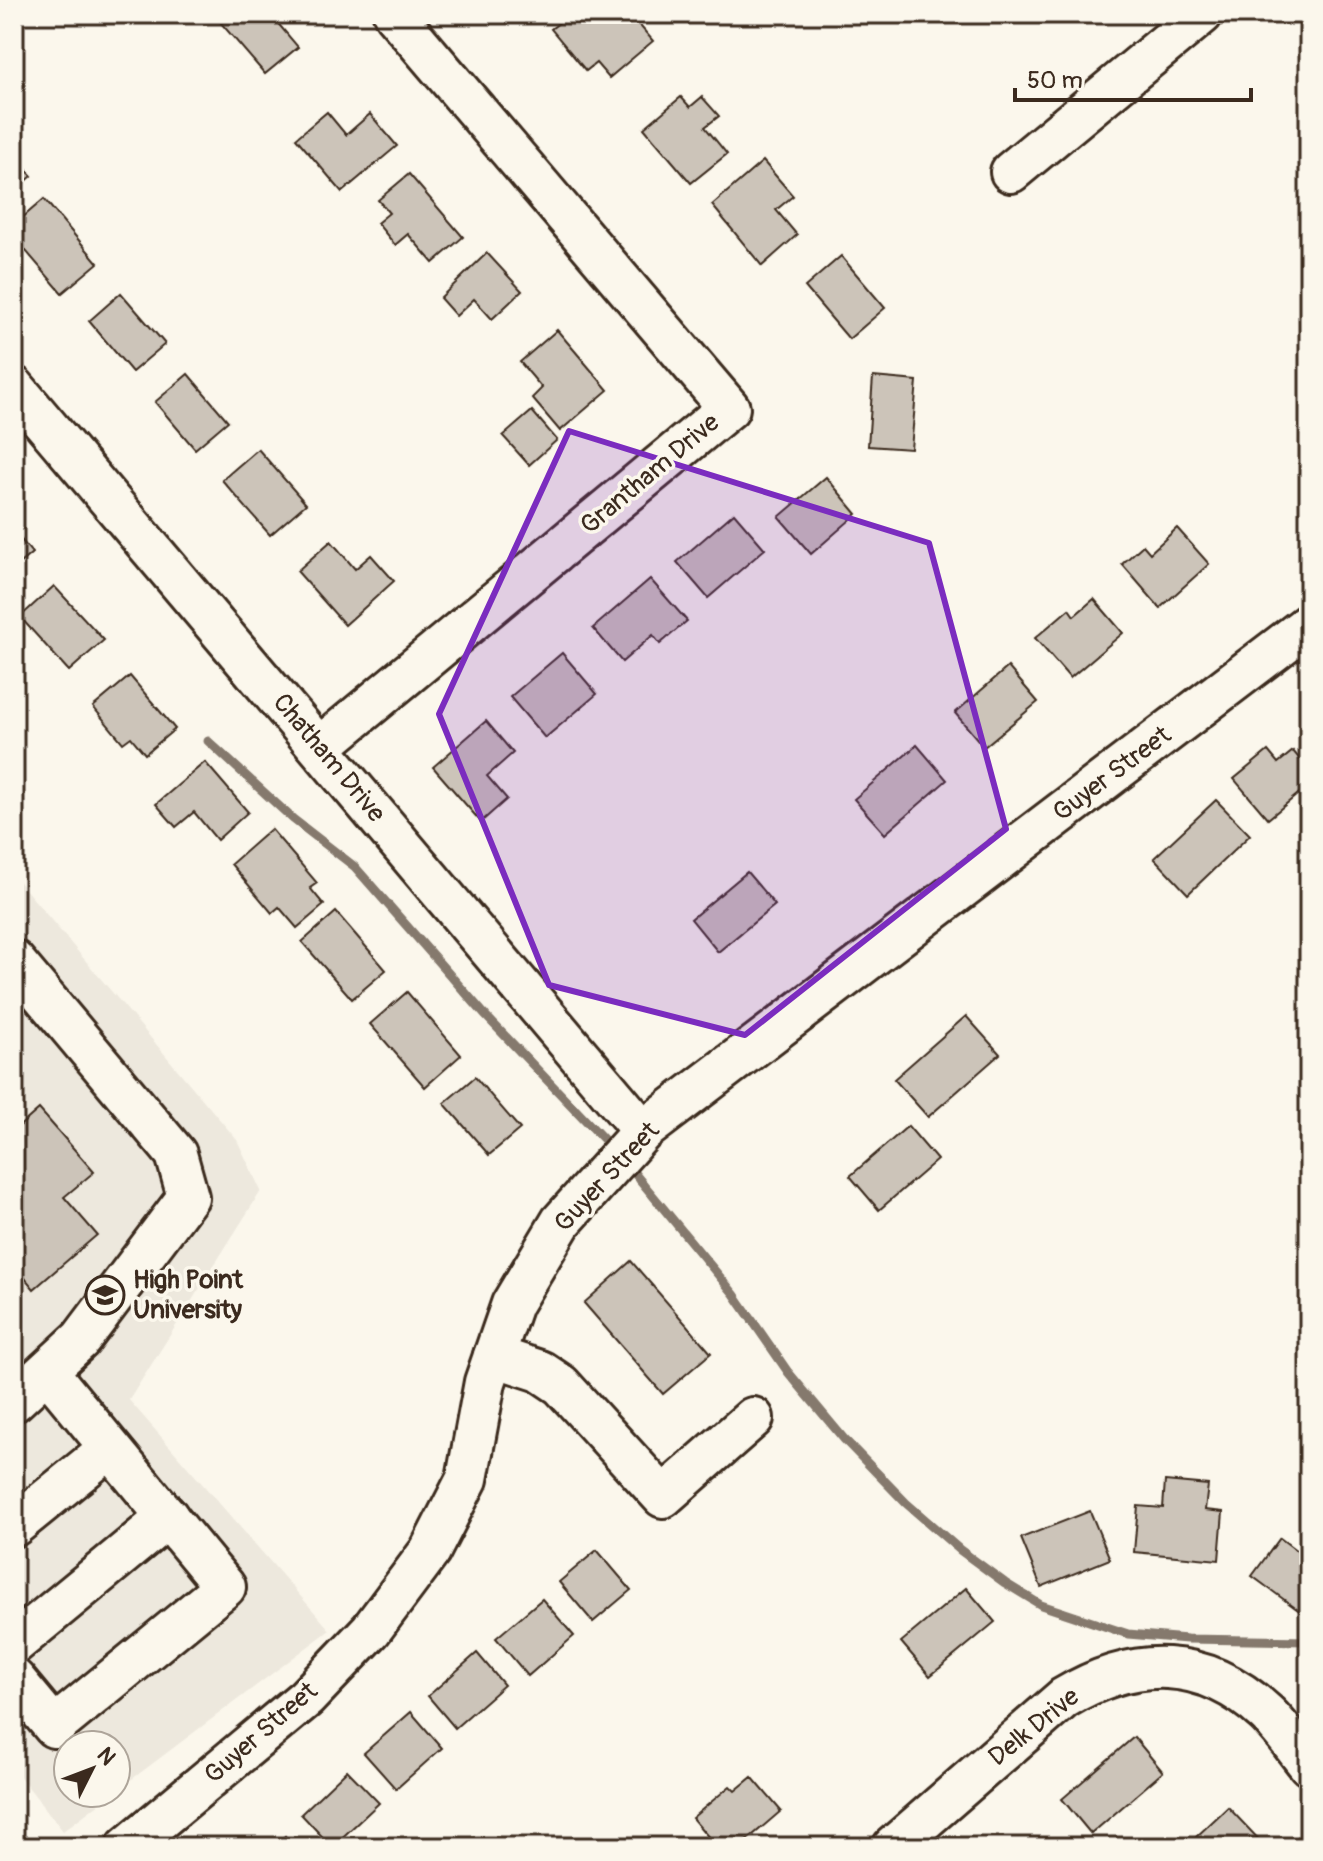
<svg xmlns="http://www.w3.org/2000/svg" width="1323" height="1861" viewBox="0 0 1323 1861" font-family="Pangolin,sans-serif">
  <rect width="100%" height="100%" fill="#fbf7ec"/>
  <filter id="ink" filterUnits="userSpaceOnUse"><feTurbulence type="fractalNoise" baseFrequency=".0125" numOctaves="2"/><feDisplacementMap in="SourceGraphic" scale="16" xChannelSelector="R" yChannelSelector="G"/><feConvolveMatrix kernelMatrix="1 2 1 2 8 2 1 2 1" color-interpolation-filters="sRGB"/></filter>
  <g filter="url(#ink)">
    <polygon fill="#ede8dd" points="14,876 237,1140 261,1191 129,1400 330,1630 116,1791 116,1745 68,1745 68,1793 113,1793 63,1831 14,1769"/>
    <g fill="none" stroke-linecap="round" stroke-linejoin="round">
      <g stroke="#85796d" stroke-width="9">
        <polyline points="208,741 293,819 355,867 486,1016 613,1149"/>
        <polyline points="626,1163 734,1294 788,1372 844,1439 906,1503 960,1550 1005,1583 1041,1605 1128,1634 1187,1639 1309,1641"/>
      </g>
    </g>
    <g fill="#ccc4b9" stroke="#3b2a1e" stroke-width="2">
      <polygon points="270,14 298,47 265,74 214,15"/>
      <polygon points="555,14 630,14 653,41 609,78 596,63 586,71 551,29 561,21"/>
      <polygon points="681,97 690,107 702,97 719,116 705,127 727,154 691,183 644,128"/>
      <polygon points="327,112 346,135 370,114 397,146 342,192 296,138"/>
      <polygon points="14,156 32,176 14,192"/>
      <polygon points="763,161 793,196 776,210 797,235 762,266 712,205"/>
      <polygon points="409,174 463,237 433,263 408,234 395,245 377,223 389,213 378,200"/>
      <polygon points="44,199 98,263 62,293 14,237 14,225"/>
      <polygon points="487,253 522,291 492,319 474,299 456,316 440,298"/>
      <polygon points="841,256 885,308 849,339 805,287"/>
      <polygon points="121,293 165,344 132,372 89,321"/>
      <polygon points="557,330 608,390 560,431 532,398 542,388 520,362"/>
      <polygon points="188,374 228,421 195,449 155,402"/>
      <polygon points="873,377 917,381 911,449 868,446"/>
      <polygon points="532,411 557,440 529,465 503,436"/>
      <polygon points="258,449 306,504 270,535 222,480"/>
      <polygon points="826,477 857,514 811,554 779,517"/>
      <polygon points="734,513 765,549 708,598 677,562"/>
      <polygon points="1177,528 1209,564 1160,608 1122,564 1143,545 1150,553"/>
      <polygon points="14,531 32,553 14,568"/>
      <polygon points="331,541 355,569 371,555 394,581 345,625 297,571"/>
      <polygon points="650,579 687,621 660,644 653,635 622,662 593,628"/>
      <polygon points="54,586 104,640 69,671 20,617"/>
      <polygon points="1094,599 1123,633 1070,678 1035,638 1069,609 1074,616"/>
      <polygon points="562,653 597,694 545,738 510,697"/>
      <polygon points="1008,667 1038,702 984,747 955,713"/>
      <polygon points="130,676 175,729 145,754 131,737 123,743 93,707"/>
      <polygon points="486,721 513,753 487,776 507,799 481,822 433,767"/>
      <polygon points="917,745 947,780 885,834 854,799"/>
      <polygon points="1268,751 1278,763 1293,751 1309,770 1309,785 1268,819 1234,779"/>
      <polygon points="205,762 248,812 217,840 194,812 176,827 156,804"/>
      <polygon points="1216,800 1250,835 1188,894 1154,858"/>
      <polygon points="271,829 317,883 310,888 324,905 297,928 279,907 272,913 231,864"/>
      <polygon points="747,872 775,905 718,952 691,919"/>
      <polygon points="336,912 386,970 352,999 302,942"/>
      <polygon points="407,992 461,1055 425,1087 370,1024"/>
      <polygon points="966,1016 1000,1054 928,1117 894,1079"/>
      <polygon points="475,1077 520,1129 489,1155 444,1103"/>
      <polygon points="39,1109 94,1172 64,1197 97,1235 34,1289 14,1265 14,1131"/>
      <polygon points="908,1126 937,1160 879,1210 850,1176"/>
      <polygon points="631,1261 711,1353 663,1394 584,1303"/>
      <polygon points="1165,1481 1208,1485 1205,1510 1223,1512 1219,1560 1134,1552 1138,1506 1163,1508"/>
      <polygon points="1090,1511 1110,1559 1041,1587 1021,1538"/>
      <polygon points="1280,1538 1309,1560 1309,1618 1252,1576"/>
      <polygon points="597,1550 631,1590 593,1622 559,1582"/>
      <polygon points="966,1588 995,1622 930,1676 901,1642"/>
      <polygon points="542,1599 574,1636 528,1676 496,1638"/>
      <polygon points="477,1653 504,1685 455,1728 428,1696"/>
      <polygon points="411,1712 442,1748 396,1789 364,1753"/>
      <polygon points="1134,1737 1163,1772 1091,1834 1062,1799"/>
      <polygon points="347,1770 379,1803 332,1847 301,1814"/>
      <polygon points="752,1777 781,1811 739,1847 717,1847 692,1818 730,1786 735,1791"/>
      <polygon points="1228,1807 1266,1847 1205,1847 1196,1837"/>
      <polygon points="285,1836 294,1847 272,1847"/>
    </g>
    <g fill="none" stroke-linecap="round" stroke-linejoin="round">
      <defs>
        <g id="minor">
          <polyline points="1011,172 1202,14"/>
          <polyline points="14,387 643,1131"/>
          <polyline points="320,747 729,408 394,14"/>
          <polyline points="14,961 176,1154 188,1197 81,1339 14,1401"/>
          <polyline points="494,1356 540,1371 561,1385 663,1497 753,1418"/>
          <polyline points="14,1526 110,1448"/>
          <polyline points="14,1644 168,1517"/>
          <polyline points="14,1679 54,1727 225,1587 47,1371"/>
          <polyline points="127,1847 306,1698 371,1630 430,1551 467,1479 485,1382 512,1304 561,1222 643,1131 1309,624"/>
          <path d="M 893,1847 L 1064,1698 C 1134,1656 1203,1655 1266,1713 C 1282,1728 1295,1748 1309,1765"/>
        </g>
      </defs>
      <use href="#minor" stroke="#3b2a1e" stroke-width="46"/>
      <use href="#minor" stroke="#fbf7ec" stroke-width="40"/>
    </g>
  </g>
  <path fill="#7b2cbf" fill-opacity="0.2" stroke="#7b2cbf" stroke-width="6" stroke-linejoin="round" d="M 569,431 L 929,543 L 1006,829 L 745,1035 L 549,985 L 439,714 Z"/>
  <defs>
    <symbol id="university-ring" viewBox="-11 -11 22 22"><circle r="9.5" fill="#fbf7ec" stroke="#3b2a1e" stroke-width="1.5"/><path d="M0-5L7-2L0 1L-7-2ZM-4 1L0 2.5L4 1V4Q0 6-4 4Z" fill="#3b2a1e"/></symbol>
  </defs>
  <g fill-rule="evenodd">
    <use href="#university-ring" x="83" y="1273" width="44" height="44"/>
  </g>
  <g text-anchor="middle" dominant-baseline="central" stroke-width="7" stroke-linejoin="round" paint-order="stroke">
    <g font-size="26" fill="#3b2a1e" stroke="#fbf7ec">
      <text transform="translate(650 474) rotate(-40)">Grantham Drive</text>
      <text transform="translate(329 758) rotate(50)">Chatham Drive</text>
      <text transform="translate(1112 774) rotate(-37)">Guyer Street</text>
      <text transform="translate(607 1177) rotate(-47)">Guyer Street</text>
      <text transform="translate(1034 1727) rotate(-39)">Delk Drive</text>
      <text transform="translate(261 1733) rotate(-41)">Guyer Street</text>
    </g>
    <g font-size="26" font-weight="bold" fill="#3b2a1e" stroke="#fbf7ec" text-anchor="start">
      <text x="133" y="1280">High Point<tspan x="133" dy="30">University</tspan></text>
    </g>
  </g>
  <rect width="1323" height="1861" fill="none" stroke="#fbf7ec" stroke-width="48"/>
  <rect x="24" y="24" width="1275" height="1813" fill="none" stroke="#3b2a1e" stroke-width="3" filter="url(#ink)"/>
  <g transform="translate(92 1769) rotate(48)"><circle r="38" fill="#fbf7ec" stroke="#aea59a" stroke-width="2"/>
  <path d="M0-6L14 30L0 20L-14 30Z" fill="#3b2a1e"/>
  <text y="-12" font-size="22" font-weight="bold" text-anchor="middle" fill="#3b2a1e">N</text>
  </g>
  <path d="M1015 88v12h236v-12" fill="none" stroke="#3b2a1e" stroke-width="4"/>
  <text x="1027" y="88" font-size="24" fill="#3b2a1e" stroke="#fbf7ec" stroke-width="6" paint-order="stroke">50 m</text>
</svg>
